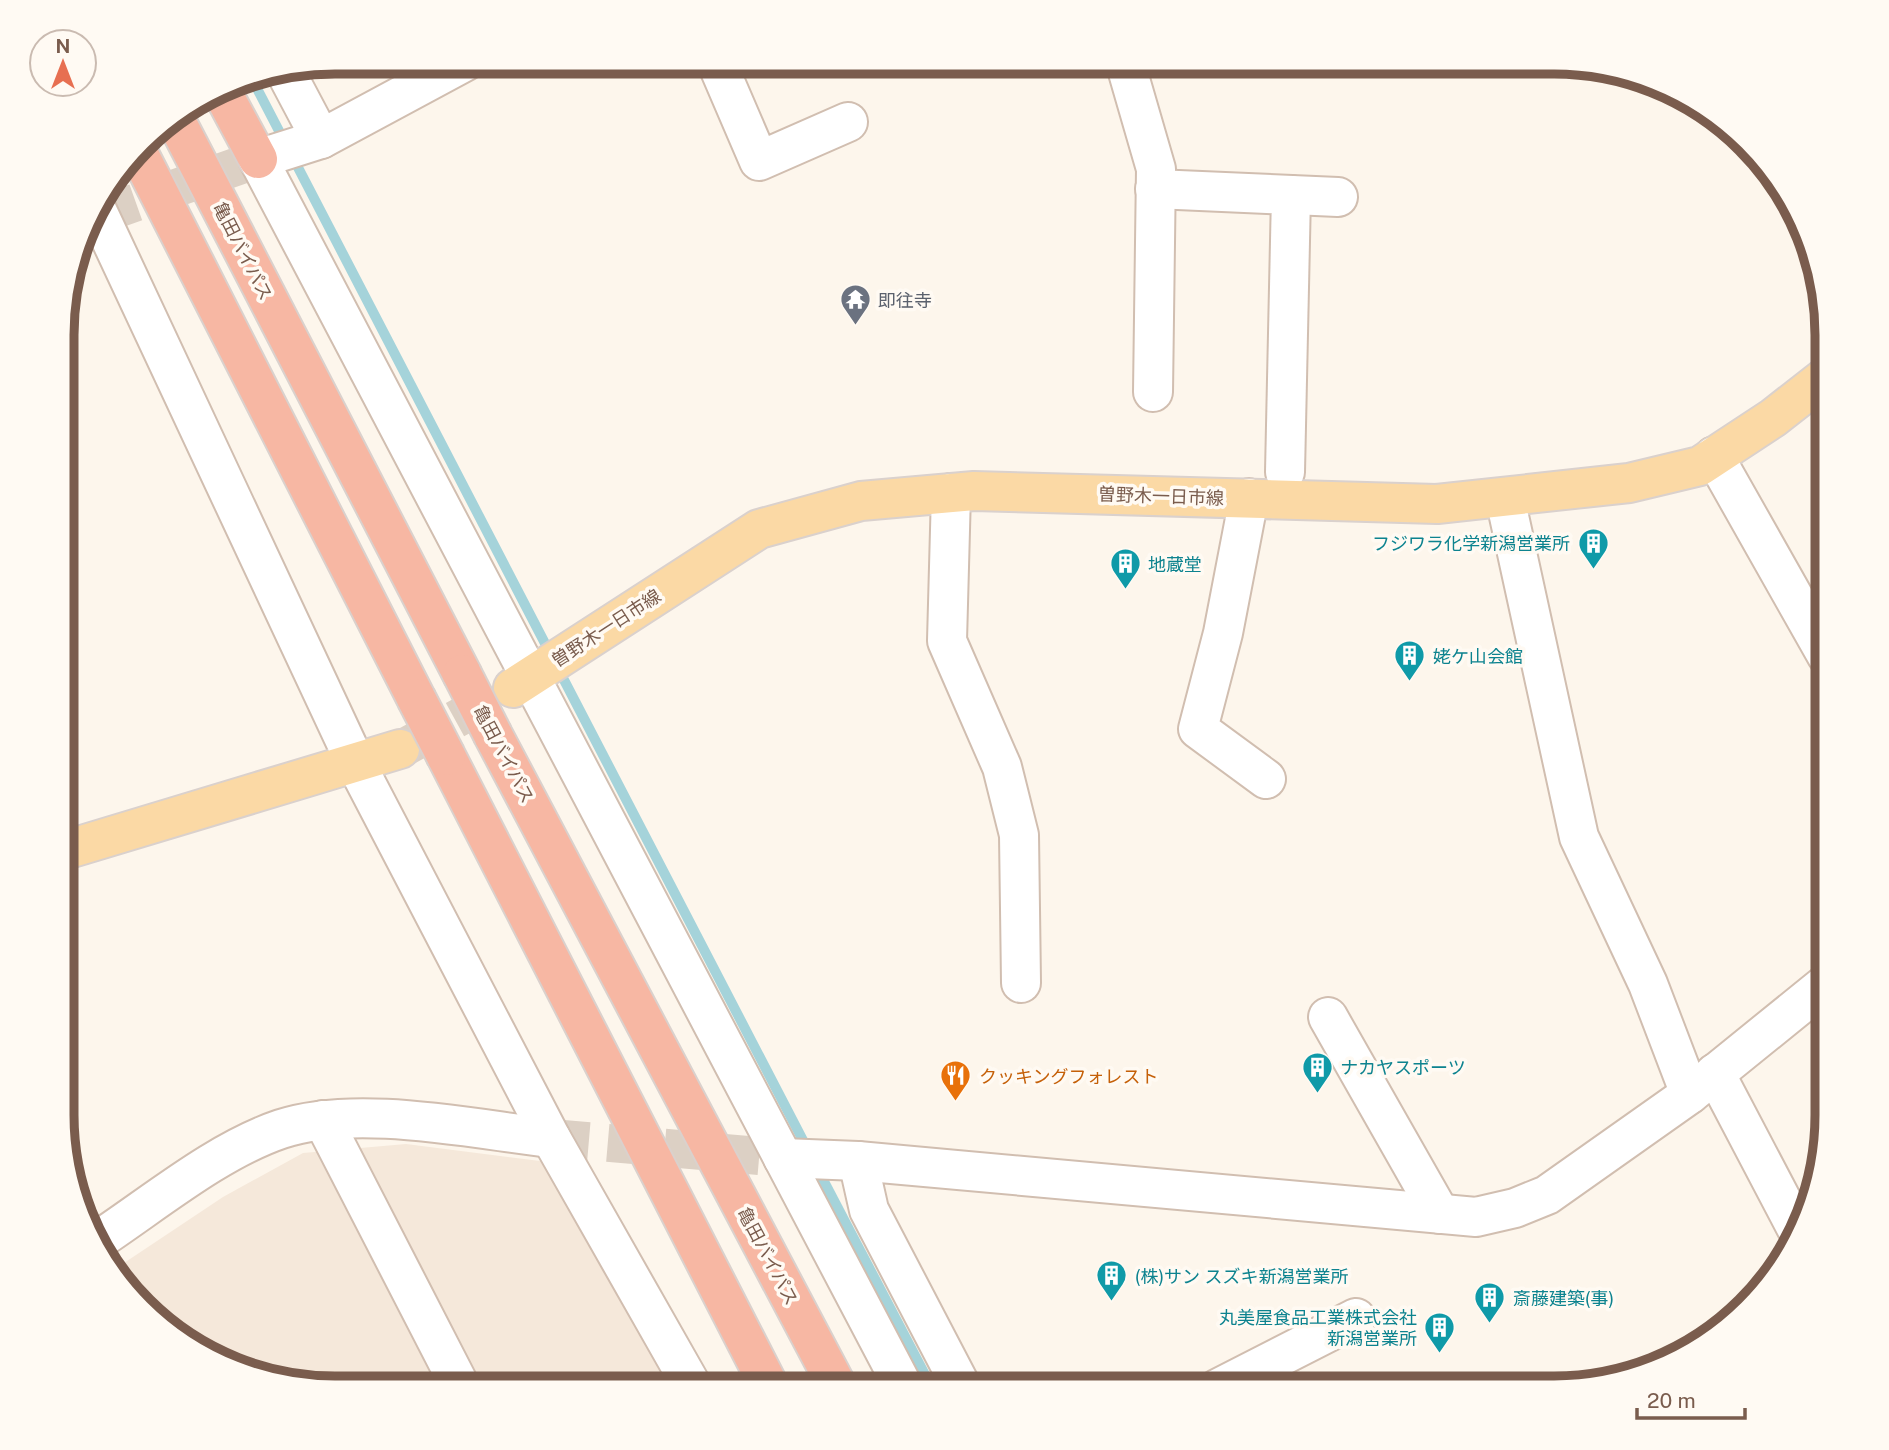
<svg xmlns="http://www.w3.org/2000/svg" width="1889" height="1450" viewBox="0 0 1889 1450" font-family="'Public Sans','Noto Sans JP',sans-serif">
  <rect width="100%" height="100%" fill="#fdf6ec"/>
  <polygon fill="#f5e8da" points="406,1144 548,1162 672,1388 317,1388 230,1368 155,1321 115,1269 223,1197 303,1153"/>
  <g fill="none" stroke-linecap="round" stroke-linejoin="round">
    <g stroke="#a5d3da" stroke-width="10">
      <polyline points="250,75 808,1150"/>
      <polyline points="817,1168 932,1388"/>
    </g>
    <g stroke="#dcd0c4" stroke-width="38" stroke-dasharray="38 19" stroke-linecap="butt">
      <polyline points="100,215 258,159"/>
      <polyline points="551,1138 783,1158"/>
    </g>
    <polyline stroke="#dcd0c4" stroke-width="38" stroke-dasharray="38 19" stroke-linecap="butt" points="405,747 509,690"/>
    <defs>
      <g id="minor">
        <polyline points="466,61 321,139 258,159 904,1388"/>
        <polyline points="716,61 759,161 848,122"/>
        <polyline points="1125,62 1156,169 1153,392"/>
        <polyline points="284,69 321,139"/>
        <polyline points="1155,189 1338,197"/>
        <polyline points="95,206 356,764 551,1138 693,1388"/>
        <polyline points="1714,456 1827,656"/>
        <polyline points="1285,472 1291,195"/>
        <polyline points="951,493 947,641 1002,767 1019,835 1021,983"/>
        <polyline points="1249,498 1223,633 1198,729 1266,779"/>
        <polyline points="1505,498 1579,837 1648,984 1690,1094"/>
        <polyline points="1328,1017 1440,1214"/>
        <polyline points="1715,1073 1799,1233"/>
        <polyline points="323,1120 461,1388"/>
        <polyline points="783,1158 858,1161 1476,1217 1515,1208 1547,1195 1690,1094 1827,983"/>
        <polyline points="858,1161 869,1210 962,1388"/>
        <path d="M 94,1243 C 152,1205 216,1151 281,1129 C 357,1104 472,1129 551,1138"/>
        <polyline points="1217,1389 1356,1318"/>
      </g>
      <g id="major">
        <polyline points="513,688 759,529 861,501 974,491 1437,504 1629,483 1700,466 1773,418 1828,375"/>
        <polyline points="62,851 400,749"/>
      </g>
      <g id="highway">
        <polyline points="221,90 258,159"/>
        <polyline points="174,117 462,674"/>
        <polyline points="137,150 416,698"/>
        <polyline points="493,735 838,1388"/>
        <polyline points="446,756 770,1388"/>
      </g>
    </defs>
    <use href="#minor" stroke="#d1beb0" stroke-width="42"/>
    <use href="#major" stroke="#dad1cd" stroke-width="42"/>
    <use href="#highway" stroke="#dad1cd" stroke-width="42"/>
    <use href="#minor" stroke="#fff" stroke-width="38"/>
    <use href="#major" stroke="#fbd9a5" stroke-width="38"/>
    <use href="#highway" stroke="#f7b7a3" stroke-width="38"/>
    <defs>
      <g id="highway-bridge">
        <polyline points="462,674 493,735"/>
        <polyline points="416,698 446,756"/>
      </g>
    </defs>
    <use href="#highway-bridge" stroke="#dad1cd" stroke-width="42" stroke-linecap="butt"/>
    <use href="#highway-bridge" stroke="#f7b7a3" stroke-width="38"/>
  </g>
  <defs>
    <symbol id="temple-pin" viewBox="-11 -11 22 30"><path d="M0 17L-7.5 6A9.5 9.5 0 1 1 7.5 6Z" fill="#6b7280" stroke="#fffaf3"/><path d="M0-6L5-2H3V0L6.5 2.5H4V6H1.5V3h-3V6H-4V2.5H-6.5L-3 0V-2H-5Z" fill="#fff"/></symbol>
    <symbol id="building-pin" viewBox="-11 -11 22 30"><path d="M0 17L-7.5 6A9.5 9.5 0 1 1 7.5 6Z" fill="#0f9aa8" stroke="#fffaf3"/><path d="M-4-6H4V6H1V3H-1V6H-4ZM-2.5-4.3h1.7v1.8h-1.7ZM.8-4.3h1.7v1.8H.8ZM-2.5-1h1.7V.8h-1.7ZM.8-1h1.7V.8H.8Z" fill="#fff"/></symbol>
    <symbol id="restaurant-pin" viewBox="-11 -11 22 30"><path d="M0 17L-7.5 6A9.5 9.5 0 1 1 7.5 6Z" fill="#e8710a" stroke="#fffaf3"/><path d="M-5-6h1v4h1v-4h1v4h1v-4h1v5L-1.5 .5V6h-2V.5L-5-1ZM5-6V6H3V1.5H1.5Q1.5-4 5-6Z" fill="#fff"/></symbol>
  </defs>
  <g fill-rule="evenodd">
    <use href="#temple-pin" x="838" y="282" width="35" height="47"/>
    <use href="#building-pin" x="1576" y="526" width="35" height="47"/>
    <use href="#building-pin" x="1108" y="546" width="35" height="47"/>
    <use href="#building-pin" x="1392" y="638" width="35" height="47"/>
    <use href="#building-pin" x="1300" y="1050" width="35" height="47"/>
    <use href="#restaurant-pin" x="938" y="1058" width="35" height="47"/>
    <use href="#building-pin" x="1094" y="1258" width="35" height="47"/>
    <use href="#building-pin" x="1472" y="1280" width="35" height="47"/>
    <use href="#building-pin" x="1422" y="1310" width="35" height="47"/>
  </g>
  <g text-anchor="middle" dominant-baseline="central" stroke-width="7" stroke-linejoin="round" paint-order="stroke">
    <g font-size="18" fill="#7a5c4d" stroke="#fffaf3">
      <text transform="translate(243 251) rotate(63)">亀田バイパス</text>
      <text transform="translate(1161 496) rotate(2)">曽野木一日市線</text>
      <text transform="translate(606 628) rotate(-33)">曽野木一日市線</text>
      <text transform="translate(504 754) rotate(62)">亀田バイパス</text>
      <text transform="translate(768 1256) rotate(62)">亀田バイパス</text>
    </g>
    <g font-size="18" fill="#5b616d" stroke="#fffaf3" text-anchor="start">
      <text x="878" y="300">即往寺</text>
    </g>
    <g font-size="18" fill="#0d838f" stroke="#fffaf3" text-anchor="start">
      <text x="1570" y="543" text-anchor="end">フジワラ化学新潟営業所</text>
      <text x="1148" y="564">地蔵堂</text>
      <text x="1433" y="656">姥ケ山会館</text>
      <text x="1340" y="1067">ナカヤスポーツ</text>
      <text x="1135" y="1276">(株)サン スズキ新潟営業所</text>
      <text x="1513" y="1298">斎藤建築(事)</text>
      <text x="1417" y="1317" text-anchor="end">丸美屋食品工業株式会社<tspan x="1417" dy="21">新潟営業所</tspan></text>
    </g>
    <g font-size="18" fill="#c56008" stroke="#fffaf3" text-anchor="start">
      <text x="979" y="1076">クッキングフォレスト</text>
    </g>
  </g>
  <path d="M0 0H1889V1450H0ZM335 74H1554A261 261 0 0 1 1815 335V1115A261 261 0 0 1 1554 1376H335A261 261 0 0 1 74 1115V335A261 261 0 0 1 335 74Z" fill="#fffaf3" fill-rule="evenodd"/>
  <path fill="none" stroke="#7a5c4d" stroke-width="9" d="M335 74H1554A261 261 0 0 1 1815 335V1115A261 261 0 0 1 1554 1376H335A261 261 0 0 1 74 1115V335A261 261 0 0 1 335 74Z"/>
  <g transform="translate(63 63)"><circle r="33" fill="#fffaf3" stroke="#cabbb1" stroke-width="2"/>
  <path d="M0-5L12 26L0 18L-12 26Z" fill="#e76f51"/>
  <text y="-10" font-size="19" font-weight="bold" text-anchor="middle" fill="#7a5c4d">N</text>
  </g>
  <path d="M1637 1408v10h108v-10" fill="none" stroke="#7a5c4d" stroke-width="3.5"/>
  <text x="1647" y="1408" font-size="21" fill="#7a5c4d" stroke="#fffaf3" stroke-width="5" paint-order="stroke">20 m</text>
</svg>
